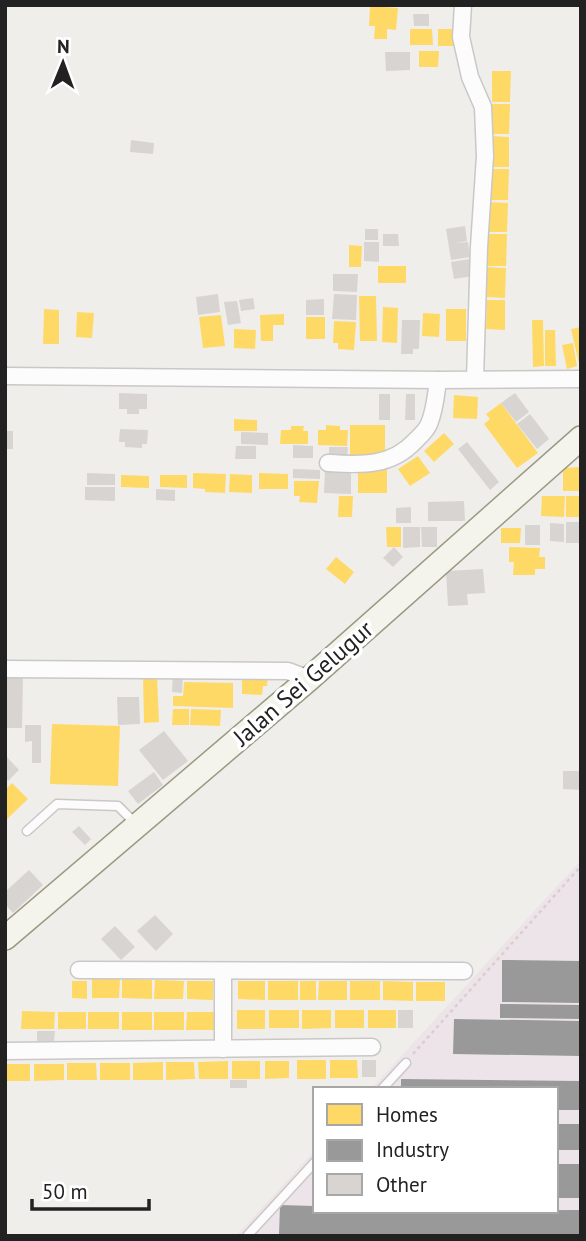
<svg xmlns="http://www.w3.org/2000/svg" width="586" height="1241" viewBox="0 0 586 1241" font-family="'PT Sans',sans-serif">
  <rect width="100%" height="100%" fill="#f0eeeb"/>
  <polygon fill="#ede4e9" points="581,860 581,1236 236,1236 315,1150 315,1211 556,1211 556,1089 371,1089"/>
  <g fill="#ffd966">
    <polygon points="370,6 398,8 396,30 387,29 387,39 374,39 375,26 369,26"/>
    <polygon points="410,29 432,29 433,45 410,45"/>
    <rect x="438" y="29" width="16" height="17"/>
    <polygon points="419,51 439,51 438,67 419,67"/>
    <polygon points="492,71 511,71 510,102 492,102"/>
    <polygon points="492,104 510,104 509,134 491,134"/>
    <polygon points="491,136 509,137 509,167 490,167"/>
    <polygon points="490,169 509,169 508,200 489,200"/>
    <polygon points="489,202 508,203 507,232 489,232"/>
    <polygon points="488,234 507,234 506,266 487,266"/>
    <polygon points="349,245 362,246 361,267 349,267"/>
    <rect x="378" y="266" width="28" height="17"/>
    <polygon points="487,267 506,268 505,298 487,297"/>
    <polygon points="359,296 376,296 377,341 360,341"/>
    <polygon points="487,300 505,300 505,330 486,329"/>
    <polygon points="383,307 398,308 397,343 382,342"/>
    <polygon points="44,309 59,310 59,344 43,344"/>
    <rect x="446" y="309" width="20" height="32"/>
    <polygon points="77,312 94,313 92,338 76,337"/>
    <polygon points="423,313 440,314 439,337 422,336"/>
    <polygon points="284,314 284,325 273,325 273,341 261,341 260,315"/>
    <polygon points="221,315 225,346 203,348 199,317"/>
    <rect x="306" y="317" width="19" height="22"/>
    <polygon points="532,320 543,320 544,366 533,367"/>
    <polygon points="334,321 356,322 354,350 338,349 338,343 333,343"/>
    <polygon points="581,327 581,368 580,368 571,329"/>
    <polygon points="234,329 256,330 255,349 234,348"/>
    <polygon points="545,330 555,330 556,366 545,366"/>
    <polygon points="573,343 577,366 567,369 562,345"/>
    <polygon points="454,395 478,397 477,419 453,418"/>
    <polygon points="501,403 538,453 517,468 484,424 490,419 486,414"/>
    <polygon points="234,419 257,420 257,431 234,431"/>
    <polygon points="326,425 340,426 340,430 348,430 347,446 318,445 318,430 326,430"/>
    <rect x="350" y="425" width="35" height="32"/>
    <polygon points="291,426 304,426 303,431 308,431 308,444 280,444 281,430 291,430"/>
    <polygon points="444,433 454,444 434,462 424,451"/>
    <polygon points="418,456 430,473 410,486 398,469"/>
    <polygon points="581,467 581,491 563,491 563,468"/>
    <rect x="358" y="468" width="29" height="25"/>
    <polygon points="193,473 226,474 225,493 205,492 205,489 193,488"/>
    <polygon points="259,473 288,474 288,489 259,489"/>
    <polygon points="230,474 252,475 252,493 229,492"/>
    <polygon points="121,475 149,476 149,488 121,487"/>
    <polygon points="160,475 187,475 187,488 160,487"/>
    <polygon points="294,481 319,481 317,503 299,502 300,496 294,496"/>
    <polygon points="339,496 353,496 352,517 338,517"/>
    <polygon points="542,496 565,496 564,517 541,516"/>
    <rect x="566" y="496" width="15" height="21"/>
    <polygon points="386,527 401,527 401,547 387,547"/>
    <polygon points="501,528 521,528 520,543 501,543"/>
    <polygon points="509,547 540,548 539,557 545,557 545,569 535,569 535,575 513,575 514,562 509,562"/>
    <polygon points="336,557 354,572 345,584 326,569"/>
    <polygon points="143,675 157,675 159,722 144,723"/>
    <polygon points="242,675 268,676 267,686 263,686 262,695 242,694"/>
    <polygon points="184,682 233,683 233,708 173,706 173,696 183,696"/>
    <polygon points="173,709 189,709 189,725 172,725"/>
    <polygon points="191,709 221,710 220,726 190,725"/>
    <polygon points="52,724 120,726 118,786 50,784"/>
    <polygon points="12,783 28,799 5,821 5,790"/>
    <polygon points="92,979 120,979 119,998 92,998"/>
    <polygon points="122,979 152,980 152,999 122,998"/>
    <polygon points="155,980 184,981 183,999 154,999"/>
    <polygon points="72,981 87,981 87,999 72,998"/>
    <polygon points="187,981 213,981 213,1000 187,999"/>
    <polygon points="238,981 265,981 265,1000 238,999"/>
    <rect x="268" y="981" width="30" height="19"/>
    <rect x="300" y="981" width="16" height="19"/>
    <polygon points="319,981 347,981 347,1000 318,1000"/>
    <rect x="350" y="981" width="30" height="19"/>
    <polygon points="383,981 413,982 413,1001 383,1000"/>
    <rect x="416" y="982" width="29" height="19"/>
    <rect x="237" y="1010" width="28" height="19"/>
    <rect x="269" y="1010" width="30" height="18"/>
    <polygon points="302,1010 331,1010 331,1028 302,1029"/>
    <rect x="335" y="1010" width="29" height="18"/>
    <rect x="368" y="1010" width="28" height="18"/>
    <polygon points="22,1011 55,1012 54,1029 21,1029"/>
    <rect x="58" y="1012" width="28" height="17"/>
    <rect x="88" y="1012" width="31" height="17"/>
    <rect x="122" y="1012" width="30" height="18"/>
    <rect x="154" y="1012" width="30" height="18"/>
    <polygon points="187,1012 216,1012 215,1030 186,1030"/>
    <rect x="297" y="1060" width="29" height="19"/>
    <polygon points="330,1060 357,1060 358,1078 330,1078"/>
    <polygon points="228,1061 228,1079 199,1079 198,1062"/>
    <rect x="232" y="1061" width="28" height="18"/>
    <polygon points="265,1061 289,1061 289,1078 265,1079"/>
    <polygon points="163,1062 163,1080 133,1080 133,1063"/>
    <polygon points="166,1062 194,1062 195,1079 166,1080"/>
    <polygon points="67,1063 96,1063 97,1080 67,1080"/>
    <rect x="100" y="1063" width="30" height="17"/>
    <rect x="5" y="1064" width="25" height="17"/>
    <polygon points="34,1064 64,1064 64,1080 34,1081"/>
  </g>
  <g fill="#999">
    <polygon points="502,960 581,961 581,1003 502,1002"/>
    <polygon points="500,1004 581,1005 581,1019 500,1018"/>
    <polygon points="454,1019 581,1021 581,1056 453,1054"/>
    <polygon points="401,1079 581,1081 581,1110 556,1110 556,1089 401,1089"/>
    <rect x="556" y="1124" width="25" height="26"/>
    <rect x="556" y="1164" width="25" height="34"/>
    <polygon points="280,1205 315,1206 315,1211 581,1210 581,1236 279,1235"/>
  </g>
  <g fill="#d7d4d2">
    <polygon points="413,14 429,14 429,26 414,26"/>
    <polygon points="385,52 410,52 410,70 386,71"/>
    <polygon points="131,140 154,143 153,154 130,152"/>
    <polygon points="465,226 467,241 455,243 468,242 470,257 451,260 446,229"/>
    <rect x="365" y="229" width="13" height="11"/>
    <polygon points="383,234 398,234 399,246 383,246"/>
    <polygon points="364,242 379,242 379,262 364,261"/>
    <polygon points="470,259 473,276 454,279 451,262"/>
    <polygon points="333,274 358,274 357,292 333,291"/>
    <polygon points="218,294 220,312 198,315 196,297"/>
    <polygon points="334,294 357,295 356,320 332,319"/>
    <polygon points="253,298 255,309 241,311 239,300"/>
    <polygon points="324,299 324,315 306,315 306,300"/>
    <polygon points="237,301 241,323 228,325 224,302"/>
    <polygon points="402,320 420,320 419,349 413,349 413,354 401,354"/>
    <polygon points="119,393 147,394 147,409 139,409 139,414 127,414 127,409 119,409"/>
    <polygon points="515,393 529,412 516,422 501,403"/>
    <rect x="379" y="394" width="11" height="26"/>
    <polygon points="406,394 415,394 415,420 405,420"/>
    <polygon points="530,414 549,439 537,449 517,424"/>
    <polygon points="120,429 148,430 147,444 142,444 142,448 125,447 125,442 119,442"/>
    <rect x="5" y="431" width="8" height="18"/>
    <polygon points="241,432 268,433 268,445 241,444"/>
    <polygon points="467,442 499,482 490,490 458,449"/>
    <polygon points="293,445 313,446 313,458 293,458"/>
    <polygon points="236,446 256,446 256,459 235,459"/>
    <polygon points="329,447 348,447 347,457 329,456"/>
    <polygon points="293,469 320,470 320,479 293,478"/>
    <polygon points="325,469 351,470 351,494 324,493"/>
    <polygon points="87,473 115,474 115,485 87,485"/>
    <polygon points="85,487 115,487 115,501 85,500"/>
    <polygon points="156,489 175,490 175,501 156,500"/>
    <polygon points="464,501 465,521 428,521 428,502"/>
    <polygon points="411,507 411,523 396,523 396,508"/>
    <rect x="566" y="522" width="15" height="21"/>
    <polygon points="550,523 564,524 564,542 550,541"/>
    <rect x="525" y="525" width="15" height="20"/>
    <polygon points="403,527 420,527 420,547 403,548"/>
    <polygon points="421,527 437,527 437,547 422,547"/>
    <polygon points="394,547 403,557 393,567 383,558"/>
    <polygon points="483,569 485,593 467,594 468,605 448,606 446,571"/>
    <polygon points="173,671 183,672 182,693 172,692"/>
    <polygon points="5,677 23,677 22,728 5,728"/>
    <polygon points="117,697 139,697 140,724 118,725"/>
    <polygon points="25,725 41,725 41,763 32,763 32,741 25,742"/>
    <polygon points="164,731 188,761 163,780 139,750"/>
    <polygon points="5,755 19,770 8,781 5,777"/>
    <polygon points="563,771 581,771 581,790 563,789"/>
    <polygon points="154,772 163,785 138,804 128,791"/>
    <polygon points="79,826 91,839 85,845 72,832"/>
    <polygon points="29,870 43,885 13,913 5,904 5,892"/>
    <polygon points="155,915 173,934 156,951 137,931"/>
    <polygon points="115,926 135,947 121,960 101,939"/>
    <rect x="398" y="1010" width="15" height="18"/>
    <polygon points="37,1031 55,1031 54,1041 37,1041"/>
    <rect x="362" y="1060" width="14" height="17"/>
    <rect x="230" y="1080" width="17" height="8"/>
  </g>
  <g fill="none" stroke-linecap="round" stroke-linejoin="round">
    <defs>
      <g id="lane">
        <polyline points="27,831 57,804 118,806 136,824"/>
        <polyline points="382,1089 406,1063"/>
        <polyline points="247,1236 315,1162"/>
      </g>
      <g id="street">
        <polyline points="463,5 461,37 470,77 483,107 485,156 479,247 475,379"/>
        <polyline points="5,376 438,380 581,379"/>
        <path d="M 328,463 C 361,465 391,467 415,441 C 420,436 426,431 429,424 C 435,410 436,395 438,380"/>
        <polyline points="5,669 288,671 309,679"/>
        <polyline points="79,970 464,971"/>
        <polyline points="223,1049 223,972"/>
        <polyline points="5,1051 372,1047"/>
      </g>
      <polyline id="secondary" points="5,938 309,679 581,438"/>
    </defs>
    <use href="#lane" stroke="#c9c8c7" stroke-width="11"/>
    <use href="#street" stroke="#c9c8c7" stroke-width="19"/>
    <use href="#secondary" stroke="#999a82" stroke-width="26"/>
    <polyline stroke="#dccecd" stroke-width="2.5" stroke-dasharray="3.5 3.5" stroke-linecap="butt" points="413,1054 581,866"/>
    <use href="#lane" stroke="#fdfcfc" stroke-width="8"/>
    <use href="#street" stroke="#fdfcfc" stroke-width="16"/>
    <use href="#secondary" stroke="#f4f4ed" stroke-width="23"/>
  </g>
  <g text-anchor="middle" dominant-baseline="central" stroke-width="7" stroke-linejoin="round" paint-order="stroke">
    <g font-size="24" fill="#222" stroke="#fff">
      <text transform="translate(303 683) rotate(-41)">Jalan Sei Gelugur</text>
    </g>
  </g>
  <rect width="586" height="1241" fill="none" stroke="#222222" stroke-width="14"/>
  <rect x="313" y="1087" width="245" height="126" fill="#ffffff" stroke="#a7a7a7" stroke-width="2"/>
  <rect x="327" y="1104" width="35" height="21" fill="#ffd966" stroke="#a7a7a7" stroke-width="2"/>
  <text x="376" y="1122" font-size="21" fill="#222222">Homes</text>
  <rect x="327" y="1140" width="35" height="21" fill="#999999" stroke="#a7a7a7" stroke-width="2"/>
  <text x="376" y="1157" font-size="21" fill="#222222">Industry</text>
  <rect x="327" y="1174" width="35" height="21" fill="#d7d4d2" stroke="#a7a7a7" stroke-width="2"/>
  <text x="376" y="1192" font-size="21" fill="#222222">Other</text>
  <g transform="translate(63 63) rotate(1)" stroke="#ffffff" stroke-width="5" paint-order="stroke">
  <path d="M0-5L12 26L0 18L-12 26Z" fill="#222222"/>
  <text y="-10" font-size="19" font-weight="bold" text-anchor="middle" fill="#222222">N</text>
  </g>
  <path d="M32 1199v10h117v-10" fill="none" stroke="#222222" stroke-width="3.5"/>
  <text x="42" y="1199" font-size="21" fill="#222222" stroke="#ffffff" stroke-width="5" paint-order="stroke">50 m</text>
</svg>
